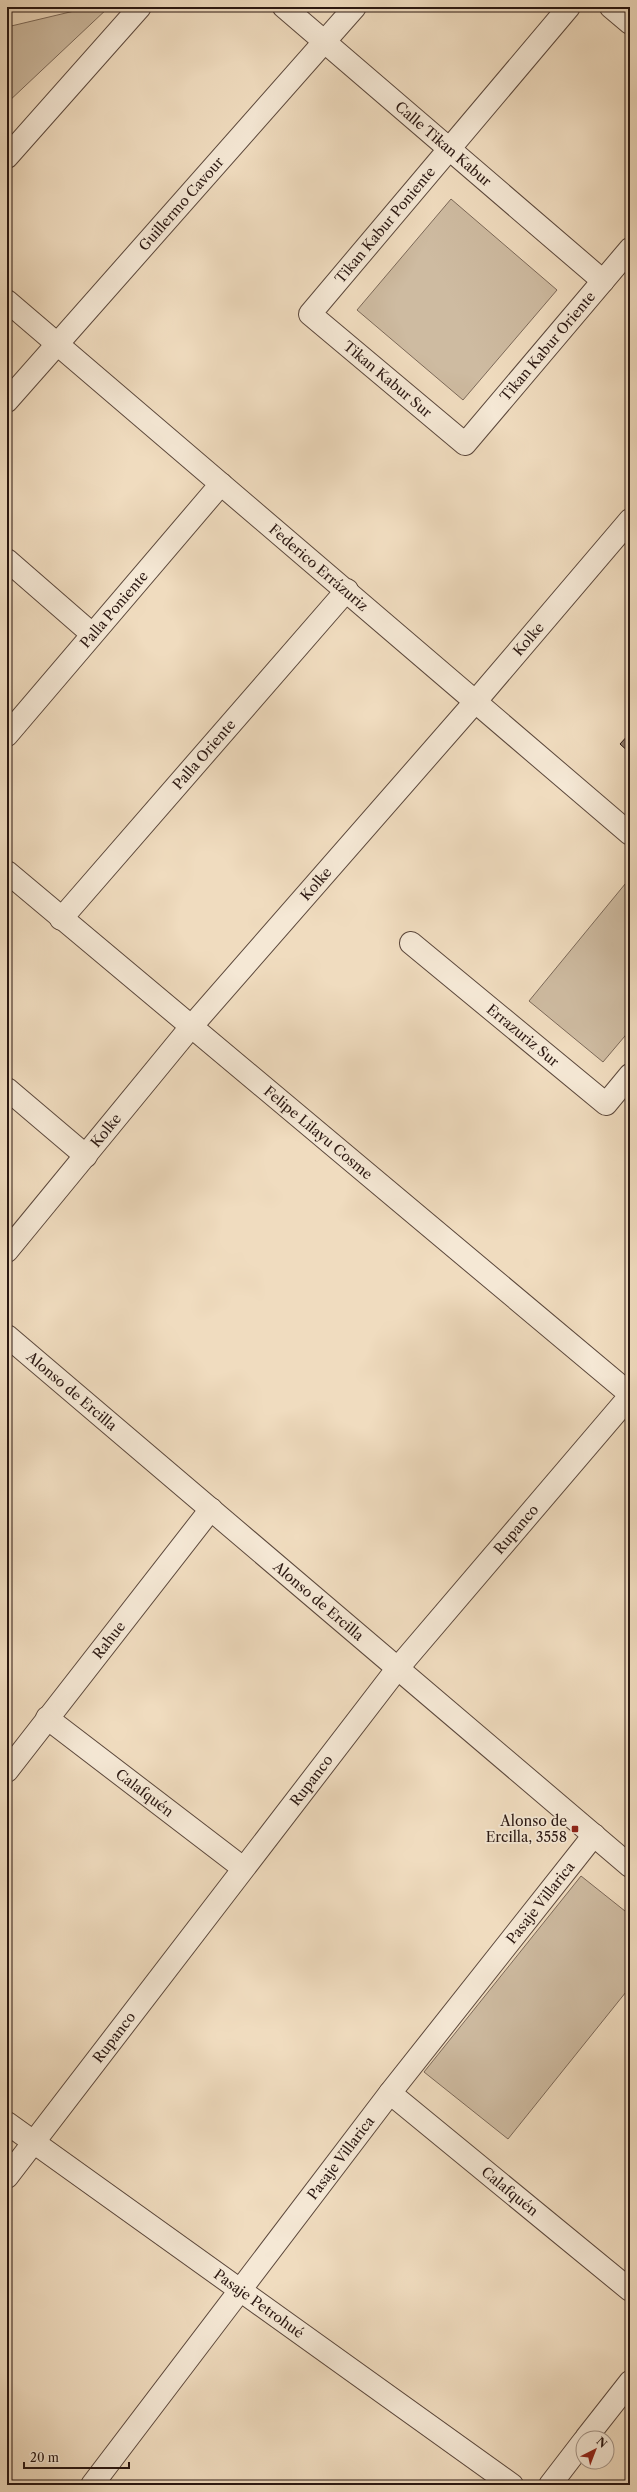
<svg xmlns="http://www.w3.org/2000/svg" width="637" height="2492" viewBox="0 0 637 2492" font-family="'Libre Caslon Text',serif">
  <rect width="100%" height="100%" fill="#f0dcbf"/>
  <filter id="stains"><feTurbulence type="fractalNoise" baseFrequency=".005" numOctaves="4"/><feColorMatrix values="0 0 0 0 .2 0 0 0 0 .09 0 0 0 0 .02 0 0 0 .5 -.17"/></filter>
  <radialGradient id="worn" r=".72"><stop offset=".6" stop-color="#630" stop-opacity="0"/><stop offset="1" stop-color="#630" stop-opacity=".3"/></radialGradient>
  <g fill="#cebba1" stroke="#7c6959">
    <polygon points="91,7 109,7 7,103 7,27"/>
    <polygon points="451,199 557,290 463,400 357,310"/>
    <polygon points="630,878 630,1030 603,1062 529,1001"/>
    <polygon points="581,1876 630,1915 630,1987 508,2139 424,2072"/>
  </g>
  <polygon fill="#917d6b" stroke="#2a1711" points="630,733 630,753 620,744"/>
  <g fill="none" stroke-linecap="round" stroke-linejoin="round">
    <defs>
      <g id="minor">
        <path id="s1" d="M 284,7 L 603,281"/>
        <path id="s2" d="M 569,7 L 310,314 L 465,444 L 630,249"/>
        <polyline points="611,7 630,23"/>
        <polyline points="7,157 140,7"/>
        <path id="s3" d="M 7,301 L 630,834"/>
        <path id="s4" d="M 7,401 L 355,7"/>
        <polyline points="7,560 92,634"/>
        <path id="s5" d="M 7,735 L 221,484"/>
        <path id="s6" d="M 7,872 L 630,1394"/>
        <path id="s7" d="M 61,919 L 347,590"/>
        <path id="s8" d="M 411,943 L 606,1104 L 630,1075"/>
        <polyline points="7,1089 86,1156"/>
        <path id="s9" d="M 7,1251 L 190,1028 L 475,702 L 630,520"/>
        <path id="s10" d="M 7,1336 L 630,1866"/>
        <path id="s11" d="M 47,1718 L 243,1868"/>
        <path id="s12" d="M 7,1771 L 211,1509"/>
        <path id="s13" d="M 390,2093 L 630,2290"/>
        <path id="s14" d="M 7,2123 L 512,2485"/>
        <path id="s15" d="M 7,2177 L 397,1669 L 630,1396"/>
        <polyline points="586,2438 630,2382"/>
        <path id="s16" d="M 92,2485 L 390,2093 L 594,1835"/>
        <polyline points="550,2485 583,2442"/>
      </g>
    </defs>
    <use href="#minor" stroke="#5c483c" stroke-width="24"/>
    <use href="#minor" stroke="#f5e8d5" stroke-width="22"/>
  </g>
  <rect fill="#8f2418" stroke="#f5e8d5" stroke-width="1.5" x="571" y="1825" width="8" height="8" rx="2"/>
  <g text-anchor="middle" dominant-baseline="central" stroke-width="3.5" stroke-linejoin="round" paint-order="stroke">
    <g font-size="14" fill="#2a1711" stroke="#f5e8d5">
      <text stroke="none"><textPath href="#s1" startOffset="210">Calle Tikan Kabur</textPath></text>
      <text stroke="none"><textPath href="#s4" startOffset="263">Guillermo Cavour</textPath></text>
      <text transform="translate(385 225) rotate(-50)">Tikan Kabur Poniente</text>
      <text stroke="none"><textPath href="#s2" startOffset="732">Tikan Kabur Oriente</textPath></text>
      <text stroke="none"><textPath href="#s2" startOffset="503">Tikan Kabur Sur</textPath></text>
      <text stroke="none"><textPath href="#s3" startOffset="410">Federico Errázuriz</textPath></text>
      <text stroke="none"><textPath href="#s5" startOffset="165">Palla Poniente</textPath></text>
      <text stroke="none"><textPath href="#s9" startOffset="804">Kolke</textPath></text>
      <text stroke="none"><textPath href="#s7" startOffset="218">Palla Oriente</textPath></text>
      <text stroke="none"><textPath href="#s9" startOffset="480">Kolke</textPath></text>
      <text stroke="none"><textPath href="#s8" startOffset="145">Errazuriz Sur</textPath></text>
      <text stroke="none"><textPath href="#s9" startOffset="156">Kolke</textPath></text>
      <text stroke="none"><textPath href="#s6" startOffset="406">Felipe Lilayu Cosme</textPath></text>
      <text stroke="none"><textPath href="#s10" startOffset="85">Alonso de Ercilla</textPath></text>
      <text stroke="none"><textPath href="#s15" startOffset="824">Rupanco</textPath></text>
      <text stroke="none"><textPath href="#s10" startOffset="409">Alonso de Ercilla</textPath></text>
      <text stroke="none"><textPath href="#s12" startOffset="166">Rahue</textPath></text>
      <text stroke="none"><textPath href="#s15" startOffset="500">Rupanco</textPath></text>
      <text stroke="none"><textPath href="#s11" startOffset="123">Calafquén</textPath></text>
      <text stroke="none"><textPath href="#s16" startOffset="735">Pasaje Villarica</textPath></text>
      <text stroke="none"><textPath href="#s15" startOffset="176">Rupanco</textPath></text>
      <text stroke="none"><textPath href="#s16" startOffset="411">Pasaje Villarica</textPath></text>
      <text stroke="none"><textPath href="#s13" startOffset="155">Calafquén</textPath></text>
      <text stroke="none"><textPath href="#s14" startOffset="310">Pasaje Petrohué</textPath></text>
    </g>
    <g font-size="14" fill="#2a1711" stroke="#f5e8d5" text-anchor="end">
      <text x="567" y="1821">Alonso de<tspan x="567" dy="16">Ercilla, 3558</tspan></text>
    </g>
  </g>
  <rect width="637" height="2492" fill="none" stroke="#f0dcbf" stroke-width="24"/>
  <rect x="8" y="8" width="621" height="2476" fill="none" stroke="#2a1711" stroke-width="2"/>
  <rect x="12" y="12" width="613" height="2468" fill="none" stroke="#2a1711"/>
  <g transform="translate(595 2450) rotate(42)"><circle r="19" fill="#f5e8d5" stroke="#a49487"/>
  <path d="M0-3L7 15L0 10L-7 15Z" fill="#8f2418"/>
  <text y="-6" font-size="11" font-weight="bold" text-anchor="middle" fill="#2a1711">N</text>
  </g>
  <path d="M24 2462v6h105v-6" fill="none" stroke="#2a1711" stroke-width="2"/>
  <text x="30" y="2462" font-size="12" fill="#2a1711" stroke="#f5e8d5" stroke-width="3" paint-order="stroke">20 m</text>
  <rect width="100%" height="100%" filter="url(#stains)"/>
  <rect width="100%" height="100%" fill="url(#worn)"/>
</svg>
